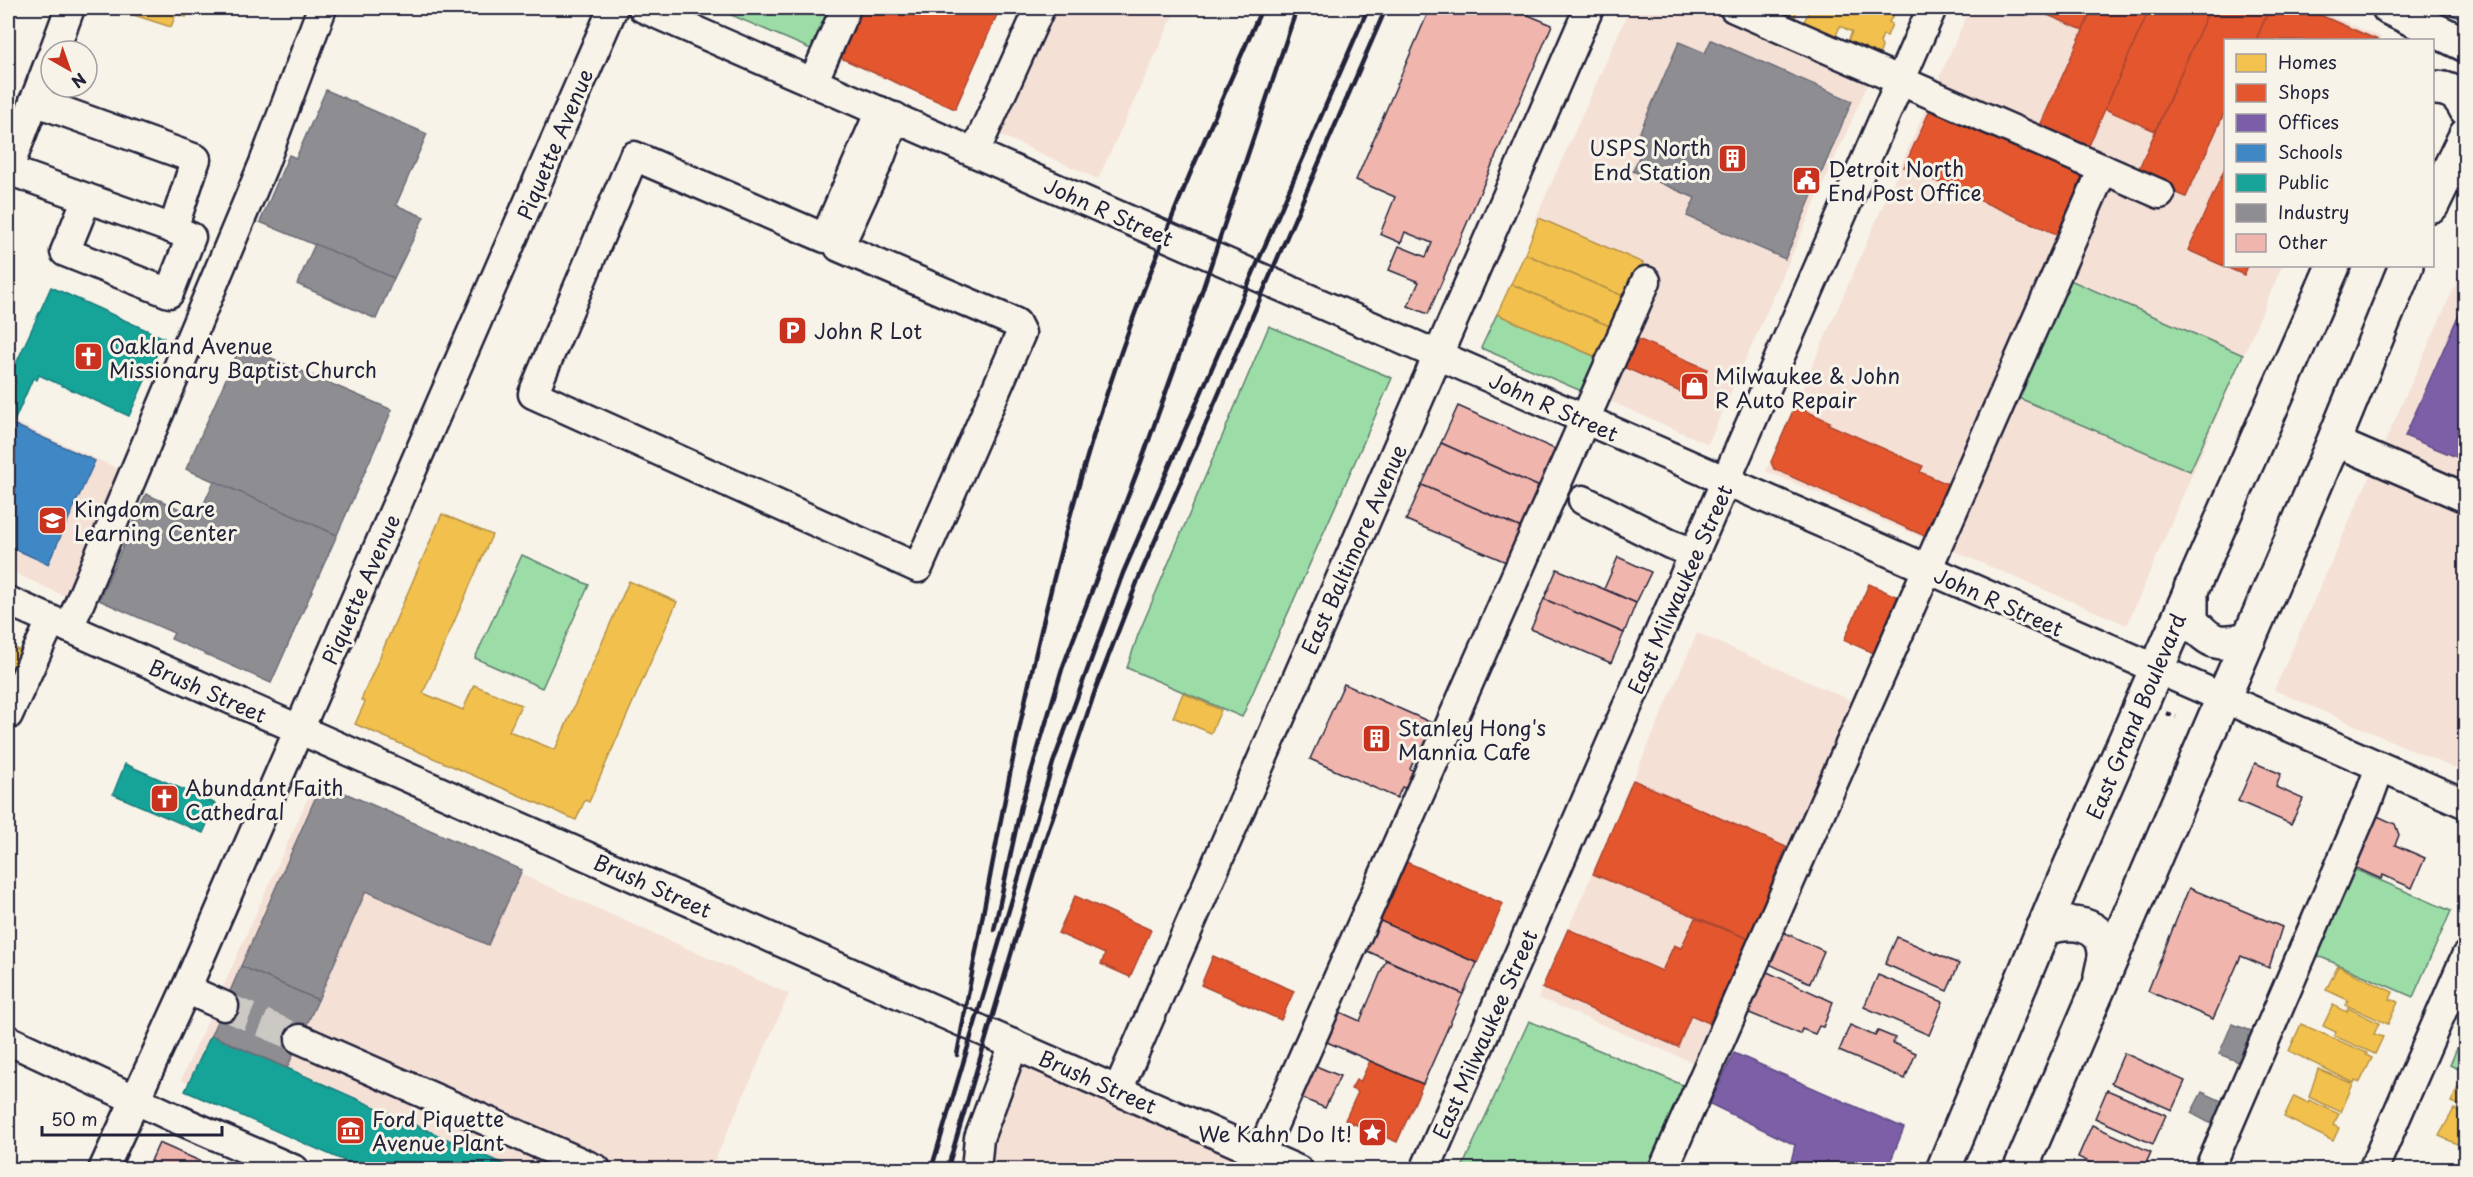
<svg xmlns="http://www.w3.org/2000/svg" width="2473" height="1177" viewBox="0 0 2473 1177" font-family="'Playpen Sans',sans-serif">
  <rect width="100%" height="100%" fill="#f7f3e8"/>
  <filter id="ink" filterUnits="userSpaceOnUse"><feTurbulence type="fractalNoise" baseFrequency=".0167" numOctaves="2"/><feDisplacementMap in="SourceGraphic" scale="12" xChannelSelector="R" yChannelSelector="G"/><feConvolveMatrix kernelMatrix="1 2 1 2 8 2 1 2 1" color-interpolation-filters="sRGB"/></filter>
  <g filter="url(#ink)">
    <g fill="#f5e0d6">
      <polygon points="1058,8 1177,8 1098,179 1000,135"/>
      <polygon points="1630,8 1709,8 1870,79 1708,444 1603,398 1657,276 1534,222"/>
      <polygon points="1970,8 2311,8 2381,37 2380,40 2226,40 2226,266 2282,266 2127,625 1766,471"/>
      <polygon points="2465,263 2465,773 2274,690"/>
      <polygon points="8,419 121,470 65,596 8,570"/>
      <polygon points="1697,633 1854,702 1694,1063 1538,998"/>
      <polygon points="315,782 789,994 711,1169 381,1169 181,1080"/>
      <polygon points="1014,1044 1270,1170 982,1170"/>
    </g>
    <g fill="#9cdca6" stroke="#5f7f70" stroke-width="1.5">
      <polygon points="715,8 831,8 813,50"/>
      <polygon points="2070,280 2243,355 2190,471 2019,398"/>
      <polygon points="1497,314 1601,359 1586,393 1481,348"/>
      <polygon points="1269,326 1392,378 1242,717 1127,668 1138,635"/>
      <polygon points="522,555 589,585 542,688 475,658"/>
      <polygon points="2347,866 2451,911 2413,997 2309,952"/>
      <polygon points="1529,1021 1690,1088 1654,1169 1461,1170"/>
      <polygon points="2465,1029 2465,1072 2450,1065"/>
    </g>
    <g fill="#f2c14e" stroke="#b49148" stroke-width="1.5">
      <polygon points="133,8 190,8 186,17 176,14 171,27 131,14"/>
      <polygon points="1780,8 1799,8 1793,20 1777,13"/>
      <polygon points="1800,8 1898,8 1889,22 1892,24 1887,36 1883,35 1880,42 1882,47 1880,53 1875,55 1847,43 1852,32 1840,26 1835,38 1803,24 1809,11"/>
      <polygon points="1539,218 1643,263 1628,298 1525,254"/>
      <polygon points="1525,254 1628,298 1614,328 1511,284"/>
      <polygon points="1511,284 1614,328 1601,359 1497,314"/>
      <polygon points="442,514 492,535 423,693 463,710 474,685 521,705 509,731 555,750 629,581 677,602 589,802 585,800 576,820 355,724 365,702 361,700"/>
      <polygon points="8,645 23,652 8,688"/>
      <polygon points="1183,693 1221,710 1211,733 1173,717"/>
      <polygon points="2338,966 2393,992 2390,999 2398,1002 2388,1024 2346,1005 2348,1000 2326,990"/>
      <polygon points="2333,1005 2347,1012 2348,1008 2379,1023 2374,1034 2383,1037 2375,1054 2334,1036 2336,1032 2323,1026"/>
      <polygon points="2301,1024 2367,1053 2366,1055 2372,1058 2360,1082 2355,1080 2354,1083 2289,1051"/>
      <polygon points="2318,1069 2353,1084 2341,1112 2309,1097"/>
      <polygon points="2464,1075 2466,1075 2466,1108 2451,1102"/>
      <polygon points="2294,1096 2308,1103 2309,1100 2339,1114 2333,1125 2339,1128 2333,1141 2284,1117"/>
      <polygon points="2454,1109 2466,1115 2466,1148 2439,1136"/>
    </g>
    <g fill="#e4572e" stroke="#aa4732" stroke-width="1.5">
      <polygon points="853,8 1000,8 955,109 832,54"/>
      <polygon points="2031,8 2093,8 2083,30"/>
      <polygon points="2093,8 2150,8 2087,150 2039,128"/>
      <polygon points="2150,8 2210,8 2155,131 2105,109"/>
      <polygon points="2210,8 2270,8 2256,40 2226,40 2226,109 2186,197 2136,175"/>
      <polygon points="2270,8 2304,8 2378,40 2256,40"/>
      <polygon points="1931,108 2089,177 2063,237 1904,167"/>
      <polygon points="2226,166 2226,266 2248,266 2244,275 2188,250"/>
      <polygon points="1631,336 1707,369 1694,398 1619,365"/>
      <polygon points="1795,406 1830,422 1828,424 1923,466 1920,472 1950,485 1927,537 1774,469 1771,462"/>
      <polygon points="1869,584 1902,599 1878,655 1844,640"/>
      <polygon points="1633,780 1786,847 1749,939 1593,874"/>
      <polygon points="1404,861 1503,904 1477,963 1378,920"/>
      <polygon points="1075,896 1151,930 1130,977 1101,964 1105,954 1058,933"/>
      <polygon points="1695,918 1749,939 1709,1023 1691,1015 1678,1047 1542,988 1568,929 1662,971 1674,945 1681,948"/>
      <polygon points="1213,956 1294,991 1281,1020 1201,985"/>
      <polygon points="1370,1061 1423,1084 1397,1142 1345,1120 1358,1092 1351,1089 1356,1080 1360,1082"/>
    </g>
    <g fill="#7b5ea7" stroke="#604c87" stroke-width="1.5">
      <polygon points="2466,298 2466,461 2405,436"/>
      <polygon points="1734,1053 1904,1128 1887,1170 1789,1170 1795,1145 1710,1104"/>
    </g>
    <polygon fill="#3f88c5" stroke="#36699c" stroke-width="1.5" points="8,422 95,461 48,564 8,546"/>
    <g fill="#17a398" stroke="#1a7c7c" stroke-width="1.5">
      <polygon points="51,287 164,338 129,416 39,375 37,380 33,378 13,424 8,422 8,402 16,382 9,379"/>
      <polygon points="125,764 216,804 203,833 113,794"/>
      <polygon points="211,1035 287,1068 517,1170 365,1170 185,1091"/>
    </g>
    <g fill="#8d8d92" stroke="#6d6d78" stroke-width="1.5">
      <polygon points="1711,40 1852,101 1785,259 1687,216 1695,198 1633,171 1643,147 1635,143 1679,42 1705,53"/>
      <polygon points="326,90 427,134 396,205 424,217 394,278 260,222 289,155 296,158"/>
      <polygon points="315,244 394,278 376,319 297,284"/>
      <polygon points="241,345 392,410 337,535 186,469"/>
      <polygon points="214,481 337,535 271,683 171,639 174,633 99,600 146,494 198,517"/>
      <polygon points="322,783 522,870 488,945 366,891 318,1000 241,966"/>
      <polygon points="241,966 318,1000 287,1068 211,1035"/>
      <polygon points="2232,1024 2260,1034 2247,1065 2219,1054"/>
      <polygon points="2202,1092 2226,1103 2215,1126 2191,1113"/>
    </g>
    <g fill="#f0b5ac" stroke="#22223b" stroke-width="1.5">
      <polygon points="1430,8 1517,8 1516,10 1552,25 1428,314 1408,306 1419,282 1389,270 1399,246 1426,257 1432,243 1405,232 1401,243 1380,234 1395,197 1356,180"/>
      <polygon points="1458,406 1559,451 1544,489 1441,443"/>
      <polygon points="1441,443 1544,489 1526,530 1422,485"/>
      <polygon points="1422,485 1526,530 1511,564 1406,520"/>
      <polygon points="1618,557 1651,572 1636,603 1604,589"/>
      <polygon points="1557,569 1636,603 1624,633 1544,599"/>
      <polygon points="1544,599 1624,633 1611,663 1531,629"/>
      <polygon points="1344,684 1441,727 1428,756 1418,751 1410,769 1420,774 1412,791 1402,787 1397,798 1310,759"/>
      <polygon points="2255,763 2281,774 2276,787 2303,799 2291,824 2238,801"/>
      <polygon points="2373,814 2395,824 2399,835 2395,845 2425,858 2412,888 2383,875 2381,879 2350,865"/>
      <polygon points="2189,888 2282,927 2269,968 2241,956 2213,1019 2148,991"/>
      <polygon points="1378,920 1477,963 1463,994 1365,950"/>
      <polygon points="1779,930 1824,951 1810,983 1765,962"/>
      <polygon points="1897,937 1959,964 1947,991 1885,964"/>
      <polygon points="1386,960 1463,994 1423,1084 1327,1042 1340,1012 1360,1021"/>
      <polygon points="1765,971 1833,1002 1823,1027 1819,1026 1815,1034 1802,1029 1800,1034 1747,1012"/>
      <polygon points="1878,975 1943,1002 1929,1035 1864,1007"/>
      <polygon points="1850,1025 1875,1036 1878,1031 1895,1038 1893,1043 1916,1053 1905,1079 1839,1051"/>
      <polygon points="2124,1053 2185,1081 2172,1110 2111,1083"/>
      <polygon points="1316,1066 1340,1076 1325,1108 1302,1098"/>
      <polygon points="2107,1090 2166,1115 2153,1144 2095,1118"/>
      <polygon points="2092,1125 2151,1152 2143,1170 2106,1170 2078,1157"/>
      <polygon points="159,1143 220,1170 147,1170"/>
    </g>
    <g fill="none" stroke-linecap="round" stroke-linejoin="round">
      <polyline stroke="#ccc9c5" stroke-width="28" stroke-dasharray="28 14" stroke-linecap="butt" points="224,1006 300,1039"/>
      <defs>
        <g id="minor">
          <polyline points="643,8 2466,804"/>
          <polyline points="1734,8 2160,194"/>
          <polyline points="54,51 70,8"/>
          <polyline points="813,82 846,8"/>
          <polyline points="34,101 196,159 173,229"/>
          <polyline points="880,111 825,238 634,156 533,394 918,568 1021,333 1016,323 839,247 880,158 895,117"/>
          <polyline points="975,152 1040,8"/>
          <polyline points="8,170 173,229 191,237 169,293 65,252 87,198"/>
          <polyline points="8,170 51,58"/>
          <polyline points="2334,441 2466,498"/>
          <polyline points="1583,500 1670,544 1695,553"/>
          <polyline points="8,601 1298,1170"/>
          <polyline points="69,628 264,163 322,8"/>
          <polyline points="8,715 51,621"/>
          <polyline points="186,989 224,1006"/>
          <polyline points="300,1039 596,1169"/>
          <polyline points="8,1040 175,1118 295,1170"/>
          <polyline points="1118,1090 1589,8"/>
          <polyline points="1261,1153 1646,281"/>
          <polyline points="103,1170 186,989 613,8"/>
          <polyline points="976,1170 979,1138 1014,1044"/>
          <polyline points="1425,1170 1932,8"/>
          <polyline points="1663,1170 2103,169"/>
          <polyline points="2209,1170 2368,800 2380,767"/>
          <polyline points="2373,1170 2466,956"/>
        </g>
        <g id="major">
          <polyline points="2389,8 2466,45"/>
          <path d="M 2432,88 C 2449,87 2459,94 2466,109"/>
          <polyline points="2432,205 2466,135"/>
          <path d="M 2191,588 L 2191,621 C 2213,645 2218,645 2249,639"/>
          <path d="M 2043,929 C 2068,920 2106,920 2105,957 C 2104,963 2102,970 2101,976"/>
          <polyline points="1943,1170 2056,899 2333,266"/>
          <polyline points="2020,1170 2334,441 2406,266"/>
        </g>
      </defs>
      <use href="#minor" stroke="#22223b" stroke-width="33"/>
      <use href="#major" stroke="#22223b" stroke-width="38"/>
      <polyline stroke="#22223b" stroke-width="4" stroke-dasharray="6 4.5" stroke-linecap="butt" points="2166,713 2176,717"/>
      <use href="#minor" stroke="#f7f3e8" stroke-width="28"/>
      <use href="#major" stroke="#f7f3e8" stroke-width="33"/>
      <polyline stroke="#22223b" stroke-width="1.5" points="2437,8 2466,21"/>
      <g stroke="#22223b" stroke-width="4.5">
        <polyline points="994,930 1021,806 1062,669 1141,462 1201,294 1297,8"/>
        <path d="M 957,1055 C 995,848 1031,639 1093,437 C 1138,290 1200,148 1262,8"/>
        <polyline points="931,1170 1053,763 1123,573 1368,8"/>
        <polyline points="947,1170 1044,843 1095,691 1138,580 1386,8"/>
      </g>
    </g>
  </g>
  <defs>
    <symbol id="building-square" viewBox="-11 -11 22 22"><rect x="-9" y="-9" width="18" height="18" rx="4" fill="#c8321e" stroke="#f7f3e8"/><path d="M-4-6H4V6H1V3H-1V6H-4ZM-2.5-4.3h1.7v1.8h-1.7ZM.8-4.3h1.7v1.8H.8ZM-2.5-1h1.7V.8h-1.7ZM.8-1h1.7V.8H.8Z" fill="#fff"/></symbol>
    <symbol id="civic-square" viewBox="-11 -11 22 22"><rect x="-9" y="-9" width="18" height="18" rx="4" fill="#c8321e" stroke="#f7f3e8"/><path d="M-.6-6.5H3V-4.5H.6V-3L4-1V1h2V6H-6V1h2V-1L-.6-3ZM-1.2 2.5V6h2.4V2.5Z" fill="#fff"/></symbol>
    <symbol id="parking-square" viewBox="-11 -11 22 22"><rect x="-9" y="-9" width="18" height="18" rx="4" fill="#c8321e" stroke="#f7f3e8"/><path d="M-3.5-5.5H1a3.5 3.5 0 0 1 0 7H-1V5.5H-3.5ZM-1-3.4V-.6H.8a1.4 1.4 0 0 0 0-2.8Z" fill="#fff"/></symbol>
    <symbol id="church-square" viewBox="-11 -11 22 22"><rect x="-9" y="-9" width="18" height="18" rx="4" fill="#c8321e" stroke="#f7f3e8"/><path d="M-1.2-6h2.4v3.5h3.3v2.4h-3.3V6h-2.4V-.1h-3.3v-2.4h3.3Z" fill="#fff"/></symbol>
    <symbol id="shop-square" viewBox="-11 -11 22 22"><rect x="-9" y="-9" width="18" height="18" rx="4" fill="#c8321e" stroke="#f7f3e8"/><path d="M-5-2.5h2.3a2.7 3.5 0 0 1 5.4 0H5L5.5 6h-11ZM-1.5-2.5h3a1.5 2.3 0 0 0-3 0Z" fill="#fff"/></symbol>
    <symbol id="school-square" viewBox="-11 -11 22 22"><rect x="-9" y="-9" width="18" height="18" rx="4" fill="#c8321e" stroke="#f7f3e8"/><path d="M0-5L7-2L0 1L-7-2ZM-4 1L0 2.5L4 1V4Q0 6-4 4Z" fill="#fff"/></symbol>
    <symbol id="museum-square" viewBox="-11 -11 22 22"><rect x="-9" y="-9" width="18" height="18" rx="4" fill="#c8321e" stroke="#f7f3e8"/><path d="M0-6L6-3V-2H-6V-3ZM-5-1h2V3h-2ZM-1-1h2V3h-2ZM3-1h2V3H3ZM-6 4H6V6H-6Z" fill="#fff"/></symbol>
    <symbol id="sight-square" viewBox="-11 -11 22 22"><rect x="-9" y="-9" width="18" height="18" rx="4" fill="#c8321e" stroke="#f7f3e8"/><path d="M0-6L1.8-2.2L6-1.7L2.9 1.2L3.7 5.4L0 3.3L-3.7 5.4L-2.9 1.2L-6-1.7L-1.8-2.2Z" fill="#fff"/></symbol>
  </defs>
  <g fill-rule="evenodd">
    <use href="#building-square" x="1716" y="142" width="33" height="33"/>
    <use href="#civic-square" x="1790" y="164" width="33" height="33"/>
    <use href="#parking-square" x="776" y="314" width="33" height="33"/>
    <use href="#church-square" x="72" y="340" width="33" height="33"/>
    <use href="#shop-square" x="1678" y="370" width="33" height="33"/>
    <use href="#school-square" x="36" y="504" width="33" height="33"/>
    <use href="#building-square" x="1360" y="722" width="33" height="33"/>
    <use href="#church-square" x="148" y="782" width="33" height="33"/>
    <use href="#museum-square" x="334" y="1114" width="33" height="33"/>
    <use href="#sight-square" x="1356" y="1116" width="33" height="33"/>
  </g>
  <g text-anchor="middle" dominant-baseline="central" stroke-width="6" stroke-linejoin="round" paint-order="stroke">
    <g font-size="21" fill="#22223b" stroke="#f7f3e8">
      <text transform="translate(554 144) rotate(-67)">Piquette Avenue</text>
      <text transform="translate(1109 211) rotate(24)">John R Street</text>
      <text transform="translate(1554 406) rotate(24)">John R Street</text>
      <text transform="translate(1353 549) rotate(-66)">East Baltimore Avenue</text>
      <text transform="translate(360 589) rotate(-66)">Piquette Avenue</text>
      <text transform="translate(1679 589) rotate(-66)">East Milwaukee Street</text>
      <text transform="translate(1999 601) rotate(24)">John R Street</text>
      <text transform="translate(208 690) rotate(24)">Brush Street</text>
      <text transform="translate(2135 716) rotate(-67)">East Grand Boulevard</text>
      <text transform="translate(653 885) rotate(24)">Brush Street</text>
      <text transform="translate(1484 1034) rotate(-66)">East Milwaukee Street</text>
      <text transform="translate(1098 1081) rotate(24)">Brush Street</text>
    </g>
    <g font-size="21" fill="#22223b" stroke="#f7f3e8" text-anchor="start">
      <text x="1711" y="147" text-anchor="end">USPS North<tspan x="1711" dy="24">End Station</tspan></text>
      <text x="1828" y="168">Detroit North<tspan x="1828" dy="24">End Post Office</tspan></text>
      <text x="814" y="330">John R Lot</text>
      <text x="109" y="345">Oakland Avenue<tspan x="109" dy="24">Missionary Baptist Church</tspan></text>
      <text x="1715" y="375">Milwaukee &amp; John<tspan x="1715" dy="24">R Auto Repair</tspan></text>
      <text x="74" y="508">Kingdom Care<tspan x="74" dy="24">Learning Center</tspan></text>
      <text x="1398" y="727">Stanley Hong's<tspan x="1398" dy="24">Mannia Cafe</tspan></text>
      <text x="185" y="787">Abundant Faith<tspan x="185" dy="24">Cathedral</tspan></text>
      <text x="372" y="1118">Ford Piquette<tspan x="372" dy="24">Avenue Plant</tspan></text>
      <text x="1352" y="1133" text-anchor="end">We Kahn Do It!</text>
    </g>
  </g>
  <rect width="2473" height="1177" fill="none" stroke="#f7f3e8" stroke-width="30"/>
  <rect x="15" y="15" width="2443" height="1147" fill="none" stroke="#22223b" stroke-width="2" filter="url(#ink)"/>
  <rect x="2224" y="39" width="210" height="228" fill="#f7f3e8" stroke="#a29fa3" stroke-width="1.5"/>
  <rect x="2236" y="54" width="30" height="18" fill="#f2c14e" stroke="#a29fa3" stroke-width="1.5"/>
  <text x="2278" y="69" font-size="18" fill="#22223b">Homes</text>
  <rect x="2236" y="84" width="30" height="18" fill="#e4572e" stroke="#a29fa3" stroke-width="1.5"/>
  <text x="2278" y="99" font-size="18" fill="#22223b">Shops</text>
  <rect x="2236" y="114" width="30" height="18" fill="#7b5ea7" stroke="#a29fa3" stroke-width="1.5"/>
  <text x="2278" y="129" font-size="18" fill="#22223b">Offices</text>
  <rect x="2236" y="144" width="30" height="18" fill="#3f88c5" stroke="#a29fa3" stroke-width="1.5"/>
  <text x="2278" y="159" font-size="18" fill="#22223b">Schools</text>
  <rect x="2236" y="174" width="30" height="18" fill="#17a398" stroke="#a29fa3" stroke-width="1.5"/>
  <text x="2278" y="189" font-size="18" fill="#22223b">Public</text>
  <rect x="2236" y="204" width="30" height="18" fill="#8d8d92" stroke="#a29fa3" stroke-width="1.5"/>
  <text x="2278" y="219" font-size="18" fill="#22223b">Industry</text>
  <rect x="2236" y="234" width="30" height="18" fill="#f0b5ac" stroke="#a29fa3" stroke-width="1.5"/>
  <text x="2278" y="249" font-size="18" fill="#22223b">Other</text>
  <g transform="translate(69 69) rotate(140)"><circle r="28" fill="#f7f3e8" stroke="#a29fa3" stroke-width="1.5"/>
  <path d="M0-4.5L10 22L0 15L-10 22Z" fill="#c8321e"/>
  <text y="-9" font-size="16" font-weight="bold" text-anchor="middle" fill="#22223b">N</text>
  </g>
  <path d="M42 1126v9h180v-9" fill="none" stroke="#22223b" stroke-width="3"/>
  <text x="51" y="1126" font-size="18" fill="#22223b" stroke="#f7f3e8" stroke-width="4.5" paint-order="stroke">50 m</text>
</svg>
